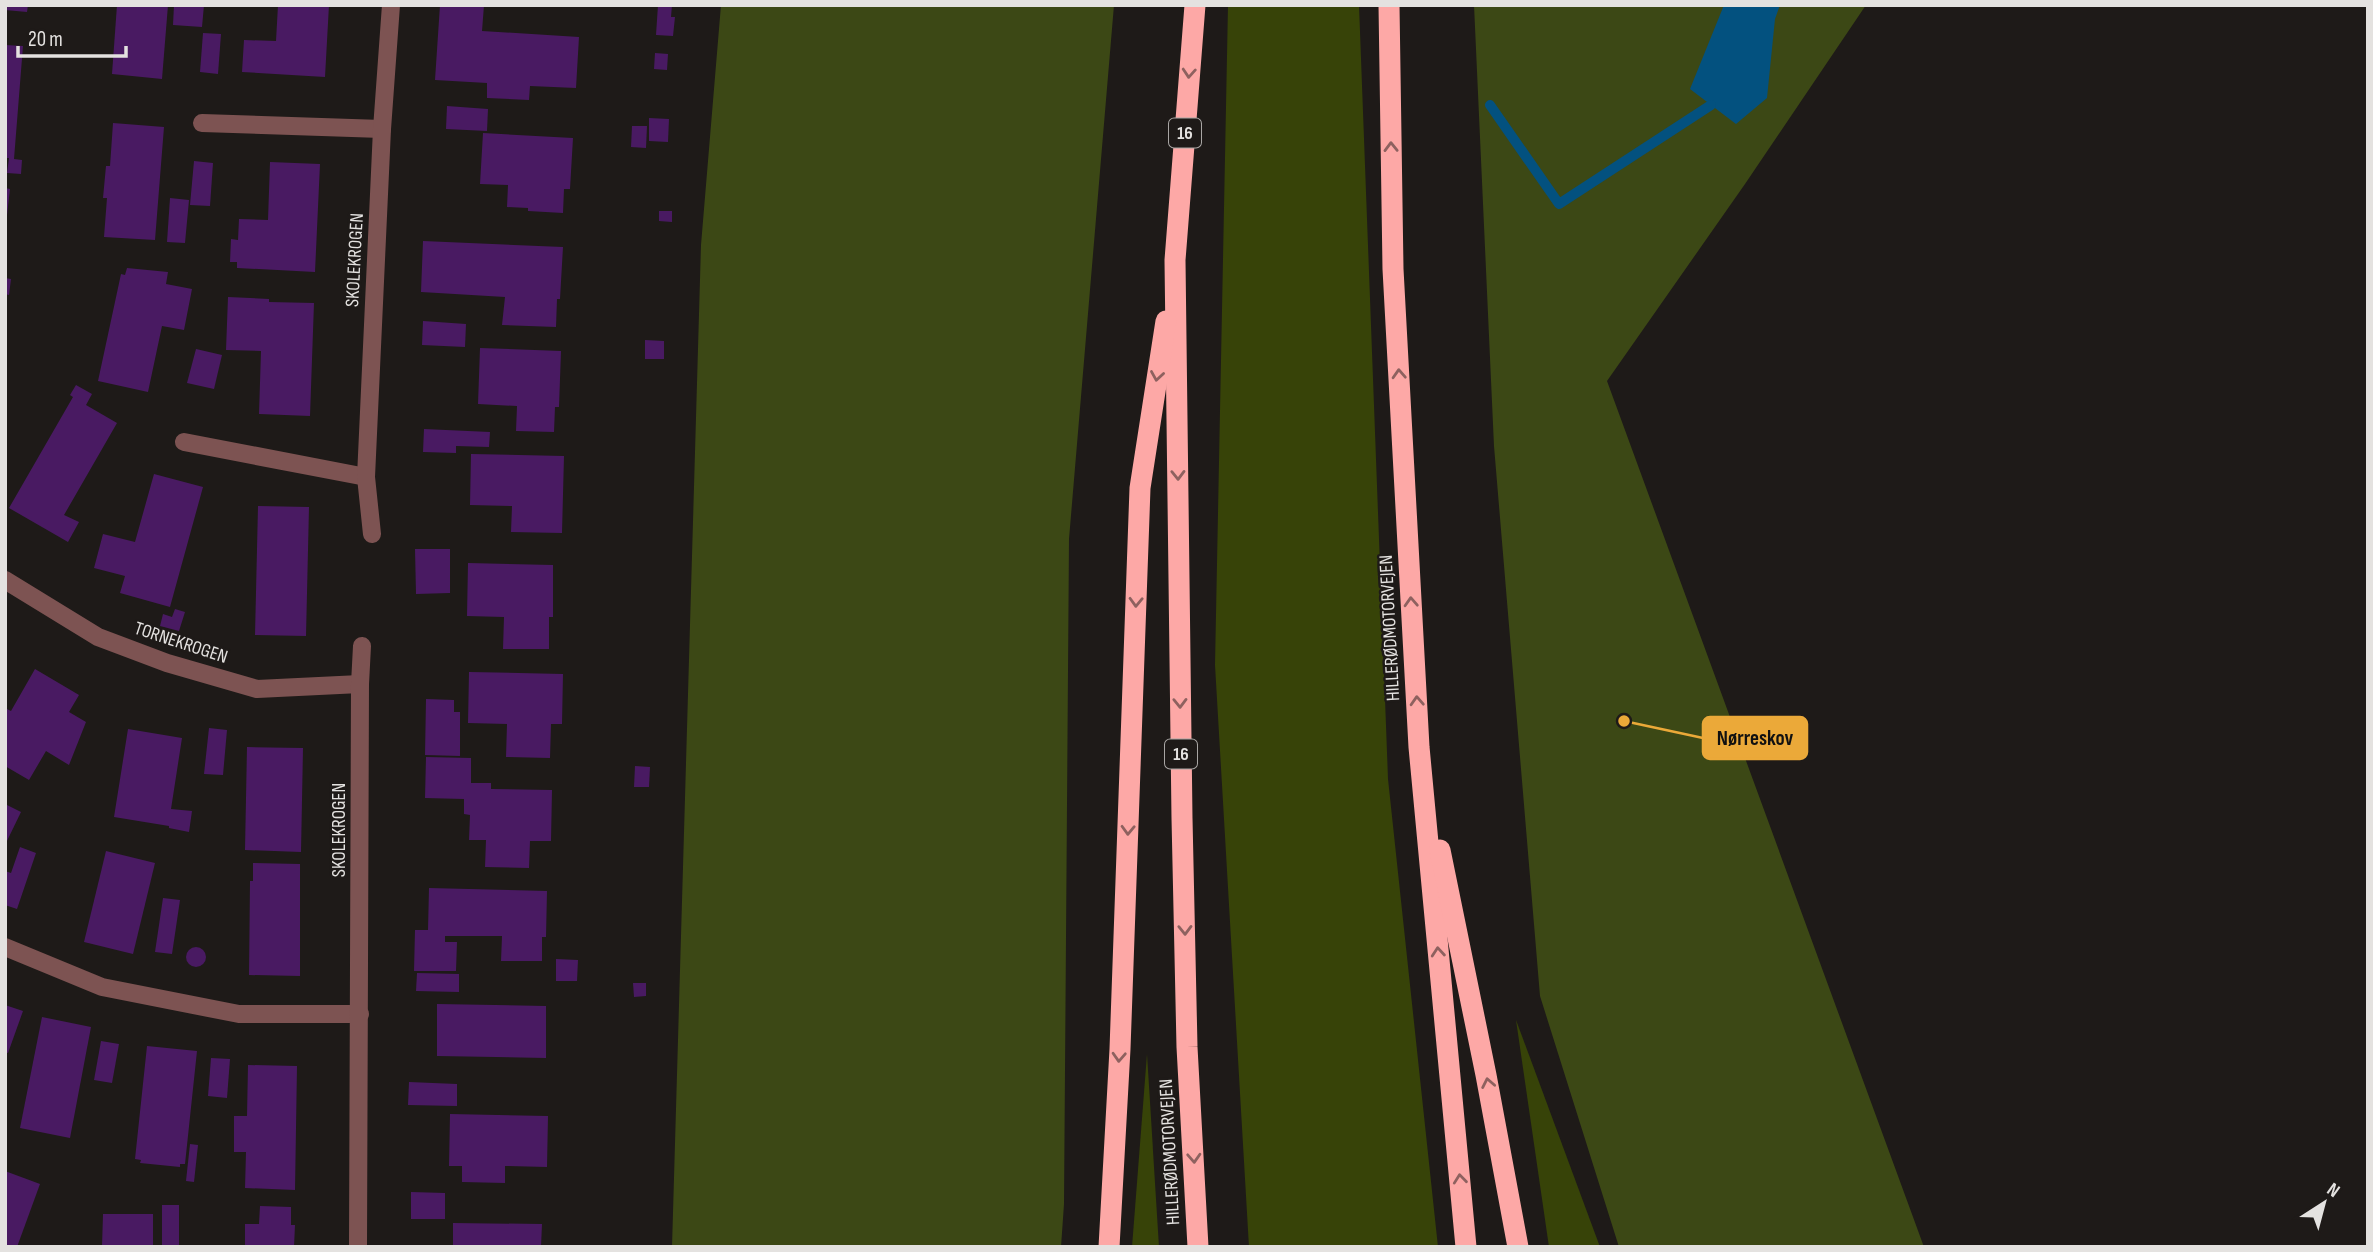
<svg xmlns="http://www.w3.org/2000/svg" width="2373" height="1252" viewBox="0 0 2373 1252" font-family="'Sofia Sans Condensed',sans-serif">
  <rect width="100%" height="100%" fill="#1e1a18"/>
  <g fill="#374308">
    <polygon points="1228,5 1359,5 1388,779 1438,1247 1249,1247 1215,665"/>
    <polygon points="1516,1020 1600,1247 1549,1247"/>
    <polygon points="1147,1054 1159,1247 1132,1247"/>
  </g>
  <g fill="#3c4815">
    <polygon points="721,5 1114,5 1069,539 1064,1204 1061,1247 672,1247 701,245"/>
    <polygon points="1474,5 1866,5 1745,184 1607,381 1924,1247 1619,1247 1540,996 1494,446"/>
  </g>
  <polygon fill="#03517f" points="1724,5 1780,5 1775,19 1767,98 1736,124 1690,89"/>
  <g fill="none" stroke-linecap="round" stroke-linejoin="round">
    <polyline stroke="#03517f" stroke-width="10" points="1490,105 1559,204 1711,105"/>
  </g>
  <g fill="#491a62">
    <polygon points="5,5 28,5 27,12 5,10"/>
    <polygon points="117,5 168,5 162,79 112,74"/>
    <polygon points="174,5 204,5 202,27 173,25"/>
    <polygon points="278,5 329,5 325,77 242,72 244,40 276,41"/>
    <polygon points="440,5 484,5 482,31 579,37 576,88 530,86 529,100 487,98 487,83 435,80"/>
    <polygon points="658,5 672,5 671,17 675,17 673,36 656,35"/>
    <polygon points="203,33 221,34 218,74 200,72"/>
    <polygon points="5,45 23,46 14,159 22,160 21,174 7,173 9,158 5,158"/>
    <polygon points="655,53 668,54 667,70 654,69"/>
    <polygon points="447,106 488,109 487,131 446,129"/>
    <polygon points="649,118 669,119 668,142 649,141"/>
    <polygon points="113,123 164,127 155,240 104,237 107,198 103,198 106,166 110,166"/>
    <polygon points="632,126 647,126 646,148 631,147"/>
    <polygon points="483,133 573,138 570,189 564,189 563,213 528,211 528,208 507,207 508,185 480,184"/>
    <polygon points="194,161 213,163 210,206 190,205"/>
    <polygon points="270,162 320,164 315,272 237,268 237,262 230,262 231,239 238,240 239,219 268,220"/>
    <polygon points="5,188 10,189 7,215 5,214"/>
    <polygon points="170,198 189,200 185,243 167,242"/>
    <polygon points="659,211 672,211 672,222 659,221"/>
    <polygon points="423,241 563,247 560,299 557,299 556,327 502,325 505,297 421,292"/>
    <polygon points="127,268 168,272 166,284 192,289 184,330 162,326 148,392 98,381 121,274 125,275"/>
    <polygon points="5,278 11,279 9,295 5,294"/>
    <polygon points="228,297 269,299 269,302 314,303 310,416 259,414 261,351 226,350"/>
    <polygon points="423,321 466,324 465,347 422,345"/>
    <polygon points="645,340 664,341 664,359 645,359"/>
    <polygon points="480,348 561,351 559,407 555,407 554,432 516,431 517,406 478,404"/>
    <polygon points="196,349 222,355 214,389 187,383"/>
    <polygon points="76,385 92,394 86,405 117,423 64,515 79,522 68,542 9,508 73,397 70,395"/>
    <polygon points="424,429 490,432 489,447 456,446 456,453 423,452"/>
    <polygon points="471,454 564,456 562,533 511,532 512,506 470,505"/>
    <polygon points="154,474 203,487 170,607 120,593 125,576 94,568 103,534 135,542"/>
    <polygon points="258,506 309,507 306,636 255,635"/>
    <polygon points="415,549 450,549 450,593 416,594"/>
    <polygon points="468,563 553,565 553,617 549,617 549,649 503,649 504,617 467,616"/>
    <polygon points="175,609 185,612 179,631 160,626 163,614 172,617"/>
    <polygon points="35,669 79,695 69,712 86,722 69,765 46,751 29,780 5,766 5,708 11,711"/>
    <polygon points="469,672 563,674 562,724 551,724 550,758 506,757 507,724 468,723"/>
    <polygon points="426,699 454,700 454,712 460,712 460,756 425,755"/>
    <polygon points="209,728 227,730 223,775 204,774"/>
    <polygon points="128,729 182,738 171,809 192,811 189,832 169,828 169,826 114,817"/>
    <polygon points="247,747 303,748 301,852 245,850"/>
    <polygon points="426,757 471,758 471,783 491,783 491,789 552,790 551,841 530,841 529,868 485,867 486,840 469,840 470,815 464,814 464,799 425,798"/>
    <polygon points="635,766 650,767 649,787 634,787"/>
    <polygon points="5,804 21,812 5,845"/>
    <polygon points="20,847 36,853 17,909 5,905 5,871 11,873"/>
    <polygon points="106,851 155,863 133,954 84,942"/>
    <polygon points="253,863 300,864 300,976 249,975 250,881 253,881"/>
    <polygon points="429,888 547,891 546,937 542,937 542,961 501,961 502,936 445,936 445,942 457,942 456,971 414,971 415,930 428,930"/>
    <polygon points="163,898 180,900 172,954 155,952"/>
    <circle cx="196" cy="957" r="10"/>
    <polygon points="556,959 578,960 577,981 556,981"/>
    <polygon points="417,973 459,974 459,992 416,991"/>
    <polygon points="633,983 646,983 646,996 634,997"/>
    <polygon points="437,1004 546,1006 546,1058 437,1056"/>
    <polygon points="5,1005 23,1011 8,1053 5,1052"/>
    <polygon points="42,1017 91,1027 70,1138 20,1128"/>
    <polygon points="101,1041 119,1044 112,1083 94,1080"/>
    <polygon points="147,1046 197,1051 185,1164 180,1164 180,1167 140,1163 141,1160 135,1159"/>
    <polygon points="211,1058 230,1059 227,1098 208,1096"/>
    <polygon points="248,1065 297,1066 295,1190 245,1188 246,1152 234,1152 234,1116 247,1116"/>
    <polygon points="409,1082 457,1084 457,1106 408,1105"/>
    <polygon points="450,1114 548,1116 547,1167 505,1166 505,1183 462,1182 462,1166 449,1166"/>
    <polygon points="190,1144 198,1145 194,1182 186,1181"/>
    <polygon points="5,1171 40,1184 17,1247 5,1247"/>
    <polygon points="411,1192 445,1193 445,1219 411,1219"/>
    <rect x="162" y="1205" width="17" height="42"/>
    <polygon points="260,1206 291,1207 291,1225 295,1225 294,1247 245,1247 245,1224 259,1224"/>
    <polygon points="103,1214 153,1214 153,1247 102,1247"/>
    <polygon points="453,1223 542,1224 541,1247 453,1247"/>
  </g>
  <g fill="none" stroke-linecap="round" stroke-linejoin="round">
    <g stroke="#7d5352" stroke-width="18">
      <polyline points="202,123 382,129"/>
      <polyline points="184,442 366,477"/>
      <polyline points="372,534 366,477 382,129 391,5"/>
      <polyline points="5,580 98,637 167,663 257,689 360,684"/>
      <polyline points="5,947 102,987 239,1014 360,1014"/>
      <polyline points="358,1247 360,684 362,646"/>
    </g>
    <g stroke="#fda8a6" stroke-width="21">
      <polyline points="1195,5 1175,260 1182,818 1187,1047 1198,1247"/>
      <polyline points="1389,5 1393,269 1419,747 1466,1247"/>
      <polyline points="1440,850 1486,1075 1518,1247"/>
      <polyline points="1109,1247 1120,1049 1140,488 1166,321"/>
    </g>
  </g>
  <defs><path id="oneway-chevron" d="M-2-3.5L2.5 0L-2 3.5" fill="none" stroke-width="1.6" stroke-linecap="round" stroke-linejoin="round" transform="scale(1.75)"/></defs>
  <g stroke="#8e615f">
    <use href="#oneway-chevron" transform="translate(1189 73) rotate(94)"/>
    <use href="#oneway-chevron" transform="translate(1391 147) rotate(-91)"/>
    <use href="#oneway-chevron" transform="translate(1399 374) rotate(-93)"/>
    <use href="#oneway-chevron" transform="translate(1157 376) rotate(99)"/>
    <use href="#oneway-chevron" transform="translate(1178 475) rotate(89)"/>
    <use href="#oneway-chevron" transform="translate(1136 602) rotate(92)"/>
    <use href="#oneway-chevron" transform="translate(1411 602) rotate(-93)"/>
    <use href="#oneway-chevron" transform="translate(1417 701) rotate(-93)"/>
    <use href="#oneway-chevron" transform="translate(1180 703) rotate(89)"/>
    <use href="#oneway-chevron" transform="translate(1128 830) rotate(92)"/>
    <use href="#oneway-chevron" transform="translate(1185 930) rotate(89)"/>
    <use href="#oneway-chevron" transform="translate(1438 952) rotate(-95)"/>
    <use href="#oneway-chevron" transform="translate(1119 1057) rotate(93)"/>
    <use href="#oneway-chevron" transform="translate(1488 1083) rotate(-101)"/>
    <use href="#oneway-chevron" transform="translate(1194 1158) rotate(87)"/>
    <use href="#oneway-chevron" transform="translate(1460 1179) rotate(-96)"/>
  </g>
  <g text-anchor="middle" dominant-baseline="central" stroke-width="5" stroke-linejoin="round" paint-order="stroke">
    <g fill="#1e1a18" stroke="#a9a6a4" stroke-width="2">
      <rect x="1169" y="118.5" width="32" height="29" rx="5"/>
      <rect x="1165" y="739.5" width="32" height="29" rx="5"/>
    </g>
    <g font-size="18" font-weight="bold" fill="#e4e2e0">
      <text x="1185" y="133">16</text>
      <text x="1181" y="754">16</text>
    </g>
    <g font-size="19" fill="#e4e2e0" stroke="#1e1a18">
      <text transform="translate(355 260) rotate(-87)">SKOLEKROGEN</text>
      <text transform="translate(1390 628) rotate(-93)">HILLERØDMOTORVEJEN</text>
      <text transform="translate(181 643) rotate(18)">TORNEKROGEN</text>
      <text transform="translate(339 830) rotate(-90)">SKOLEKROGEN</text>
      <text transform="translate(1170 1152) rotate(-93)">HILLERØDMOTORVEJEN</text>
    </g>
  </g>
  <path fill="none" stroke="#eba939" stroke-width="2.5" d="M1624 721L1703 738"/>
  <circle fill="#eba939" stroke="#1e1a18" stroke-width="2.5" cx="1624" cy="721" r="7"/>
  <rect fill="#eba939" stroke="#eba939" stroke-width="2.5" x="1703" y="717" width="104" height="42" rx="7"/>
  <g font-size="21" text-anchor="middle" font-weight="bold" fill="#111">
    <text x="1755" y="745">Nørreskov</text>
  </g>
  <rect width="2373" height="1252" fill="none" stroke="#e4e2e0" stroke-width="14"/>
  <g transform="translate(2324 1203) rotate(36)" stroke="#1e1a18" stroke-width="5" paint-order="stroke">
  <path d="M0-5L12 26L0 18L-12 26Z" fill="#e4e2e0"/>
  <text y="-10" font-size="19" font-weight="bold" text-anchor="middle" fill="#e4e2e0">N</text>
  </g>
  <path d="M18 46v10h108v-10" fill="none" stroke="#e4e2e0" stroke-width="3.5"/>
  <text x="28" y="46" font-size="21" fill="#e4e2e0" stroke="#1e1a18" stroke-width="5" paint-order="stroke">20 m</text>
</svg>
